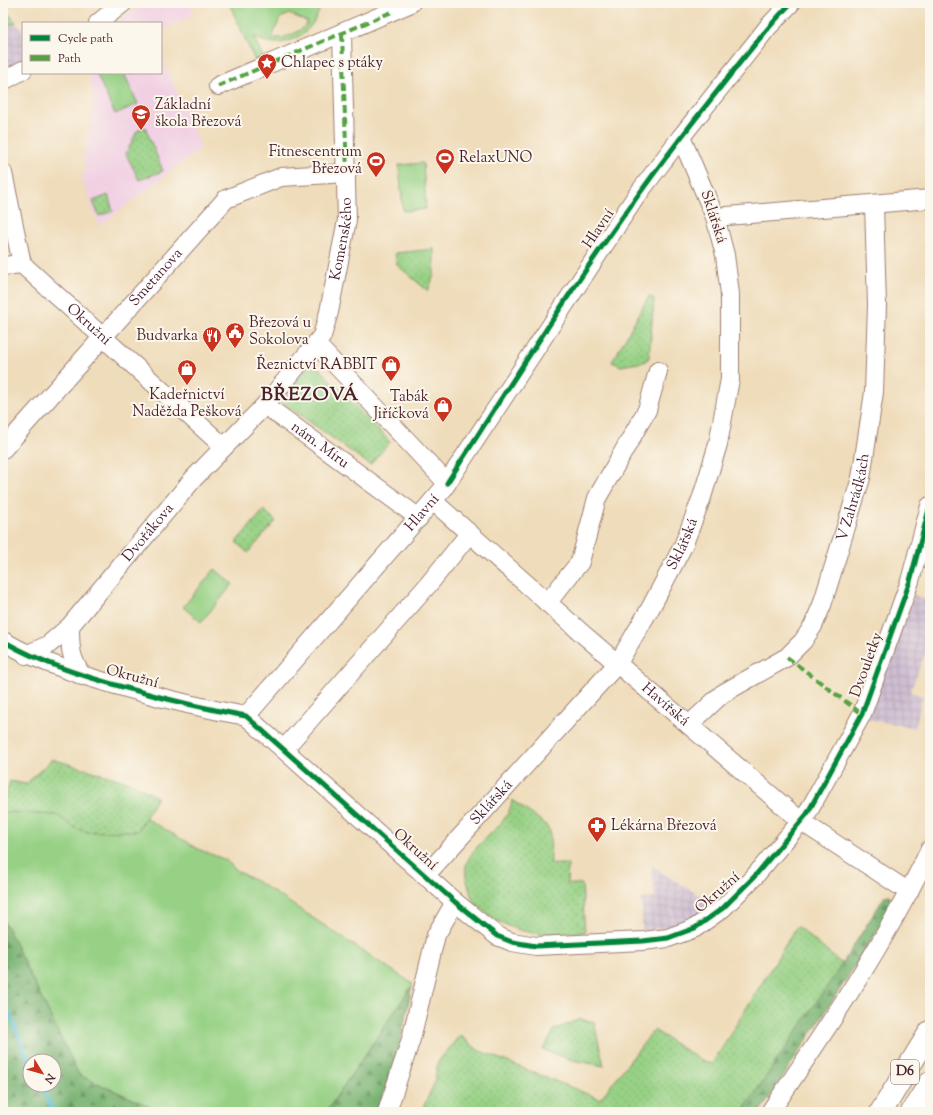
<svg xmlns="http://www.w3.org/2000/svg" width="933" height="1115" viewBox="0 0 933 1115" font-family="'Sorts Mill Goudy',serif">
  <defs>
    <pattern id="industrial-grid" width="8" height="8" patternUnits="userSpaceOnUse"><rect width="8" height="8" fill="#cebed1"/><path d="M0 4h8M4 0v8" fill="none" stroke="#b2a3b4"/></pattern>
    <pattern id="forest-firs" width="22" height="20" patternUnits="userSpaceOnUse"><rect width="22" height="20" fill="#79b372"/><path d="M5 1l3.5 6h-7zM16 11l3.5 6h-7z" fill="#65915e"/></pattern>
    <pattern id="park-dots" width="8" height="8" patternUnits="userSpaceOnUse"><rect width="8" height="8" fill="#97d185"/><path d="M2 2h.1M6 6h.1" fill="none" stroke="#84b373" stroke-width="1.8" stroke-linecap="round"/></pattern>
  </defs>
  <rect width="100%" height="100%" fill="#fbf7ec"/>
  <filter id="ink" filterUnits="userSpaceOnUse"><feTurbulence type="fractalNoise" baseFrequency=".025" numOctaves="2"/><feDisplacementMap in="SourceGraphic" scale="8" xChannelSelector="R" yChannelSelector="G"/><feConvolveMatrix kernelMatrix="1 2 1 2 8 2 1 2 1" color-interpolation-filters="sRGB"/></filter>
  <filter id="wash" filterUnits="userSpaceOnUse"><feTurbulence type="fractalNoise" baseFrequency=".012" numOctaves="4" result="noise"/><feDisplacementMap in="SourceGraphic" scale="16" xChannelSelector="R" yChannelSelector="G"/><feGaussianBlur stdDeviation="0.9" result="paint"/><feColorMatrix in="noise" values="0 0 0 0 0 0 0 0 0 0 0 0 0 0 0 0 0 1.4 0 .05"/><feComposite in="paint" operator="in"/></filter>
  <g filter="url(#wash)">
    <rect width="100%" height="100%" fill="#efdcba"/>
    <g fill="#f1d0e3">
      <polygon points="143,3 189,3 194,15 161,30 161,23 116,23"/>
      <polygon points="161,56 201,148 99,226 81,175 85,174 84,156 93,113 90,73 161,73"/>
    </g>
    <g fill="url(#industrial-grid)">
      <polygon points="16,23 23,32 23,63 3,74 3,26"/>
      <polygon points="914,595 930,602 930,641 910,692 923,696 915,728 867,719"/>
      <polygon points="652,867 714,904 692,919 663,928 642,931 642,899 655,898"/>
    </g>
    <g fill="#97d185" stroke="#707858" fill-rule="evenodd">
      <path d="M 229,3 L 321,3 C 315,35 283,53 254,37 L 263,57 L 255,61 ZM 290,14 L 308,22 C 300,33 286,39 272,38 L 280,18 Z"/>
      <polygon points="3,6 16,23 3,26"/>
      <polygon points="96,73 124,73 138,104 115,114"/>
      <polygon points="423,163 426,209 403,211 399,165"/>
      <polygon points="215,569 233,584 201,622 183,607"/>
      <polygon points="3,812 57,815 73,827 138,831 146,818 200,850 226,860 237,871 263,885 413,984 326,1112 161,1112 79,1075 3,919"/>
    </g>
    <g fill="url(#forest-firs)" stroke="#62694e" fill-rule="evenodd">
      <polygon points="889,895 893,903 889,913 764,1106 759,1112 742,1112 842,964 885,896"/>
      <path d="M 3,919 L 79,1075 L 162,1112 L 3,1112 ZM 30,1061 L 54,1061 L 54,1085 L 30,1085 Z"/>
      <polygon points="412,986 399,1049 377,1112 326,1112"/>
    </g>
    <g fill="url(#park-dots)" stroke="#707858">
      <polygon points="145,127 163,171 139,180 126,154 137,131"/>
      <polygon points="108,195 113,211 99,216 93,201"/>
      <polygon points="434,249 434,275 428,291 397,265 395,253"/>
      <polygon points="649,296 654,299 649,358 644,362 621,366 612,362"/>
      <polygon points="315,364 390,442 370,465 285,404 282,398 310,365"/>
      <polygon points="264,510 276,521 248,553 236,542"/>
      <polygon points="52,759 132,783 157,797 138,831 86,832 73,827 57,815 3,812 3,806 10,781 26,784"/>
      <path d="M 512,800 L 544,823 L 550,831 L 551,864 L 568,864 L 567,884 L 582,884 L 585,932 C 570,933 556,935 542,934 C 519,933 491,921 476,904 C 472,900 470,893 469,888 C 466,879 463,866 469,858 C 480,838 510,824 512,800 Z"/>
      <polygon points="797,926 842,964 742,1112 421,1112 434,1084 438,1062 460,1035 478,1050 600,1099 654,1030 702,1061 712,1064"/>
      <polygon points="580,1019 594,1022 604,1066 572,1060 543,1050 554,1030"/>
    </g>
    <g fill="none" stroke-linecap="round" stroke-linejoin="round">
      <g stroke="#4db7cb" stroke-width="4.5">
        <polyline points="3,998 30,1064"/>
        <polyline points="41,1085 54,1112"/>
      </g>
    </g>
  </g>
  <g filter="url(#ink)">
    <g fill="none" stroke-linecap="round" stroke-linejoin="round">
      <defs>
        <g id="minor">
          <polyline points="98,23 123,3"/>
          <polyline points="3,81 23,70"/>
          <polyline points="218,86 411,3"/>
          <path id="s1" d="M 3,173 L 22,264 L 224,447"/>
          <polyline points="715,217 930,199"/>
          <polyline points="3,266 22,264"/>
          <polyline points="316,344 447,483"/>
          <path id="s2" d="M 265,405 L 419,518"/>
          <path id="s3" d="M 3,449 L 226,199 L 281,177 L 347,173"/>
          <path id="s4" d="M 433,501 L 584,635 L 802,822 L 909,892"/>
          <polyline points="547,603 580,562 597,498 647,410 658,371"/>
          <path d="M 70,626 C 70,647 70,657 82,676"/>
          <path d="M 3,641 C 43,664 86,677 130,689 C 169,700 206,709 246,716 L 455,902 L 497,936 L 512,942 L 536,946 L 643,941 L 668,938 L 695,928 L 723,908 L 754,877 L 807,814 L 862,714 L 910,581 L 930,506"/>
          <path id="s5" d="M 26,655 L 48,645 L 70,626 L 194,478 L 265,405 L 322,336 L 329,312 L 347,220 L 342,34"/>
          <path id="s6" d="M 246,716 L 443,489 L 635,198 L 681,137 L 768,27 L 791,3"/>
          <path id="s7" d="M 689,725 L 722,694 L 787,657 L 803,641 L 813,626 L 822,605 L 861,478 L 874,392 L 877,305 L 874,204"/>
          <polyline points="284,749 428,585 469,534"/>
          <path id="s8" d="M 425,876 L 618,663 L 651,607 L 683,546 L 702,497 L 718,444 L 730,379 L 730,294 L 725,255 L 715,217 L 681,137"/>
          <polyline points="387,1112 411,1039 436,935 455,902"/>
          <path d="M 770,1112 C 828,1027 886,942 930,849"/>
        </g>
        <g id="highway">
          <polyline points="881,1112 930,1032"/>
          <polyline points="912,1112 930,1083"/>
        </g>
      </defs>
      <use href="#minor" stroke="#9c7e72" stroke-width="20"/>
      <use href="#highway" stroke="#9c7e72" stroke-width="24"/>
      <use href="#minor" stroke="#fff" stroke-width="18"/>
      <use href="#highway" stroke="#fff" stroke-width="22"/>
      <g stroke="#56a243" stroke-width="4" stroke-dasharray="8 4" stroke-linecap="butt">
        <polyline points="342,34 347,173"/>
        <polyline points="218,86 394,11"/>
        <polyline points="787,657 862,714"/>
      </g>
      <defs>
        <g id="cycleway">
          <path d="M 447,483 C 530,354 612,223 708,103 C 735,69 761,34 791,3"/>
          <path d="M 3,641 C 43,664 86,677 130,689 C 169,700 206,709 246,716 L 455,902 L 497,936 L 512,942 L 536,946 L 643,941 L 668,938 L 695,928 L 723,908 L 754,877 L 807,814 L 862,714 L 910,581 L 930,506"/>
        </g>
      </defs>
      <use href="#cycleway" stroke="#fbf7ec" stroke-width="8"/>
      <use href="#cycleway" stroke="#00873e" stroke-width="5"/>
    </g>
  </g>
  <defs>
    <symbol id="sight-pin" viewBox="-11 -11 22 30"><path d="M0 17L-7.5 6A9.5 9.5 0 1 1 7.5 6Z" fill="#c8321e" stroke="#fbf7ec"/><path d="M0-6L1.8-2.2L6-1.7L2.9 1.2L3.7 5.4L0 3.3L-3.7 5.4L-2.9 1.2L-6-1.7L-1.8-2.2Z" fill="#fff"/></symbol>
    <symbol id="school-pin" viewBox="-11 -11 22 30"><path d="M0 17L-7.5 6A9.5 9.5 0 1 1 7.5 6Z" fill="#c8321e" stroke="#fbf7ec"/><path d="M0-5L7-2L0 1L-7-2ZM-4 1L0 2.5L4 1V4Q0 6-4 4Z" fill="#fff"/></symbol>
    <symbol id="stadium-pin" viewBox="-11 -11 22 30"><path d="M0 17L-7.5 6A9.5 9.5 0 1 1 7.5 6Z" fill="#c8321e" stroke="#fbf7ec"/><path d="M0-5a6.5 5 0 1 0 0 10a6.5 5 0 1 0 0-10ZM-3.5-1.8h7v3.6h-7Z" fill="#fff"/></symbol>
    <symbol id="civic-pin" viewBox="-11 -11 22 30"><path d="M0 17L-7.5 6A9.5 9.5 0 1 1 7.5 6Z" fill="#c8321e" stroke="#fbf7ec"/><path d="M-.6-6.5H3V-4.5H.6V-3L4-1V1h2V6H-6V1h2V-1L-.6-3ZM-1.2 2.5V6h2.4V2.5Z" fill="#fff"/></symbol>
    <symbol id="restaurant-pin" viewBox="-11 -11 22 30"><path d="M0 17L-7.5 6A9.5 9.5 0 1 1 7.5 6Z" fill="#c8321e" stroke="#fbf7ec"/><path d="M-5-6h1v4h1v-4h1v4h1v-4h1v5L-1.5 .5V6h-2V.5L-5-1ZM5-6V6H3V1.5H1.5Q1.5-4 5-6Z" fill="#fff"/></symbol>
    <symbol id="shop-pin" viewBox="-11 -11 22 30"><path d="M0 17L-7.5 6A9.5 9.5 0 1 1 7.5 6Z" fill="#c8321e" stroke="#fbf7ec"/><path d="M-5-2.5h2.3a2.7 3.5 0 0 1 5.4 0H5L5.5 6h-11ZM-1.5-2.5h3a1.5 2.3 0 0 0-3 0Z" fill="#fff"/></symbol>
    <symbol id="pharmacy-pin" viewBox="-11 -11 22 30"><path d="M0 17L-7.5 6A9.5 9.5 0 1 1 7.5 6Z" fill="#c8321e" stroke="#fbf7ec"/><path d="M-2-6h4v4h4v4h-4v4h-4v-4h-4v-4h4Z" fill="#fff"/></symbol>
  </defs>
  <g fill-rule="evenodd">
    <use href="#sight-pin" x="256" y="52" width="22" height="30"/>
    <use href="#school-pin" x="130" y="103" width="22" height="30"/>
    <use href="#stadium-pin" x="434" y="147" width="22" height="30"/>
    <use href="#stadium-pin" x="365" y="150" width="22" height="30"/>
    <use href="#civic-pin" x="224" y="321" width="22" height="30"/>
    <use href="#restaurant-pin" x="201" y="325" width="22" height="30"/>
    <use href="#shop-pin" x="380" y="354" width="22" height="30"/>
    <use href="#shop-pin" x="176" y="358" width="22" height="30"/>
    <use href="#shop-pin" x="432" y="395" width="22" height="30"/>
    <use href="#pharmacy-pin" x="586" y="815" width="22" height="30"/>
  </g>
  <g text-anchor="middle" dominant-baseline="central" stroke-width="4" stroke-linejoin="round" paint-order="stroke">
    <rect fill="#fbf7ec" stroke="#7f6065" stroke-width="1" x="891" y="1060" width="28" height="24" rx="3"/>
    <g font-size="14" font-weight="bold" fill="#4a1f2b">
      <text x="905" y="1072">D6</text>
    </g>
    <g font-size="15" fill="#4a1f2b" stroke="#fbf7ec" text-anchor="start">
      <text x="281" y="63">Chlapec s ptáky</text>
      <text x="155" y="105">Základní<tspan x="155" dy="17">škola Březová</tspan></text>
      <text x="362" y="152" text-anchor="end">Fitnescentrum<tspan x="362" dy="17">Březová</tspan></text>
      <text x="459" y="158">RelaxUNO</text>
      <text x="249" y="323">Březová u<tspan x="249" dy="17">Sokolova</tspan></text>
      <text x="198" y="336" text-anchor="end">Budvarka</text>
      <text x="377" y="365" text-anchor="end">Řeznictví RABBIT</text>
      <text x="187" y="395" text-anchor="middle">Kadeřnictví<tspan x="187" dy="17">Naděžda Pešková</tspan></text>
      <text x="429" y="397" text-anchor="end">Tabák<tspan x="429" dy="17">Jiříčková</tspan></text>
      <text x="611" y="826">Lékárna Březová</text>
    </g>
    <g font-size="15" fill="#4a1f2b" stroke="#fbf7ec">
      <text transform="translate(713 217) rotate(72)">Sklářská</text>
      <text transform="translate(599 229) rotate(-56)">Hlavní</text>
      <text stroke="none"><textPath href="#s5" startOffset="537">Komenského</textPath></text>
      <text stroke="none"><textPath href="#s3" startOffset="230">Smetanova</textPath></text>
      <text stroke="none"><textPath href="#s1" startOffset="183">Okružní</textPath></text>
      <text stroke="none"><textPath href="#s2" startOffset="68">nám. Míru</textPath></text>
      <text stroke="none"><textPath href="#s7" startOffset="296">V Zahrádkách</textPath></text>
      <text stroke="none"><textPath href="#s6" startOffset="269">Hlavní</textPath></text>
      <text stroke="none"><textPath href="#s5" startOffset="175">Dvořákova</textPath></text>
      <text stroke="none"><textPath href="#s8" startOffset="423">Sklářská</textPath></text>
      <text transform="translate(867 665) rotate(-70)">Dvouletky</text>
      <text transform="translate(132 677) rotate(15)">Okružní</text>
      <text stroke="none"><textPath href="#s4" startOffset="309">Havířská</textPath></text>
      <text stroke="none"><textPath href="#s8" startOffset="99">Sklářská</textPath></text>
      <text transform="translate(415 850) rotate(42)">Okružní</text>
      <text transform="translate(718 893) rotate(-41)">Okružní</text>
    </g>
    <g font-size="19" font-weight="bold" letter-spacing="1" fill="#4a1f2b" stroke="#fbf7ec">
      <text x="310" y="395">BŘEZOVÁ</text>
    </g>
  </g>
  <rect width="933" height="1115" fill="none" stroke="#fbf7ec" stroke-width="16"/>
  <rect x="22" y="22" width="140" height="52" fill="#fbf7ec" stroke="#b4a19f"/>
  <rect x="30" y="35" width="20" height="6" fill="#00873e" stroke="#b4a19f"/>
  <text x="58" y="42" font-size="12" fill="#4a1f2b">Cycle path</text>
  <rect x="30" y="55" width="20" height="6" fill="#56a243" stroke="#b4a19f"/>
  <text x="58" y="62" font-size="12" fill="#4a1f2b">Path</text>
  <g transform="translate(42 1073) rotate(127)"><circle r="19" fill="#fbf7ec" stroke="#b4a19f"/>
  <path d="M0-3L7 15L0 10L-7 15Z" fill="#c8321e"/>
  <text y="-6" font-size="11" font-weight="bold" text-anchor="middle" fill="#4a1f2b">N</text>
  </g>
</svg>
